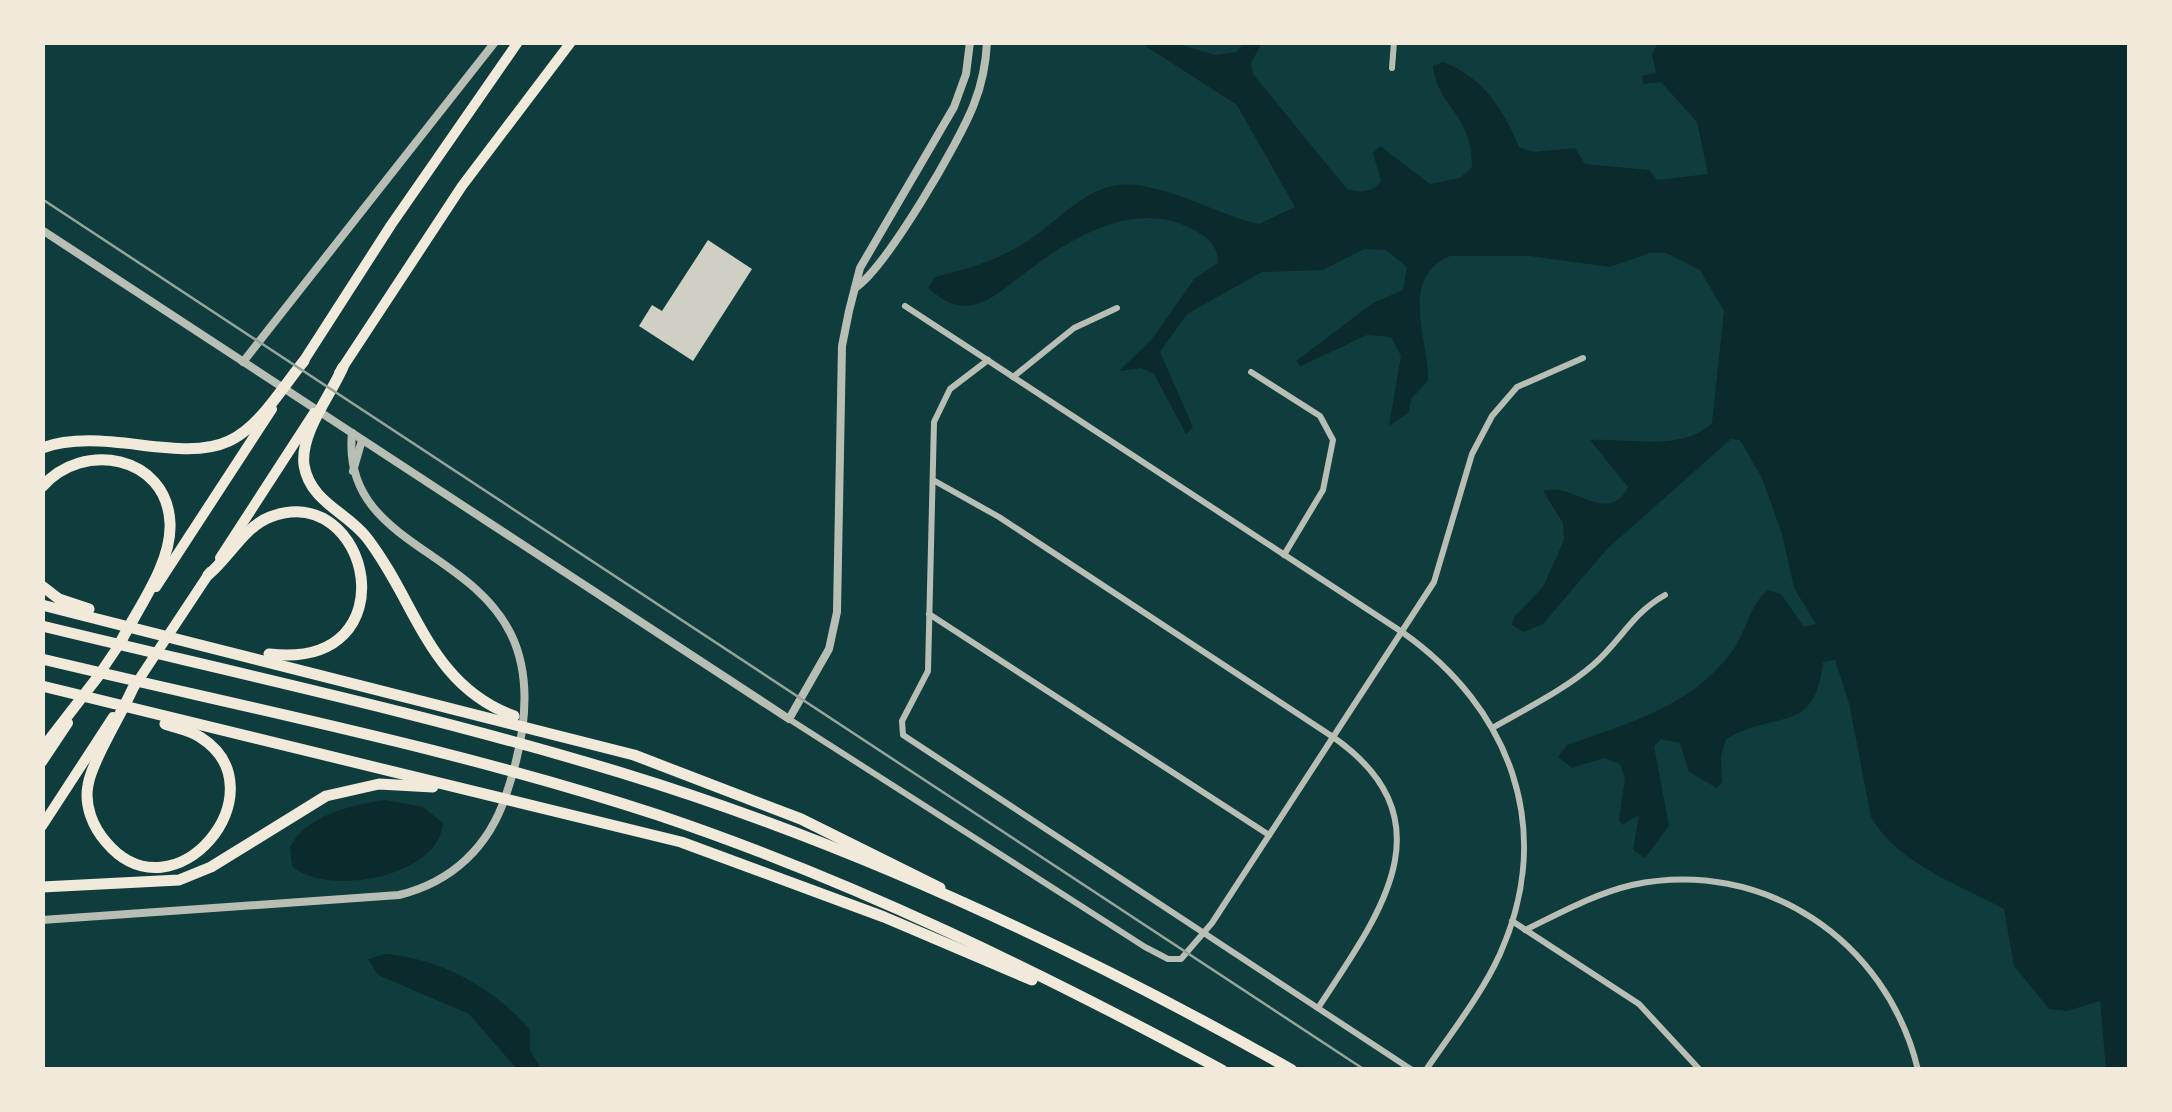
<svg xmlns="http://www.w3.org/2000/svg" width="2172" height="1112" viewBox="0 0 2172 1112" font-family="Roboto,sans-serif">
  <rect width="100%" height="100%" fill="#0f3d3e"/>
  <g fill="#0a2a2b">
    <path d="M 1141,43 L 1174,43 L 1216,55 L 1237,52 L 1243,43 L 1262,43 L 1251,63 L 1253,74 L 1347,189 C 1360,193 1372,193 1381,181 L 1373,153 L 1380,146 L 1430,184 L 1460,178 L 1472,167 C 1473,114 1437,107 1433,66 L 1443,62 C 1483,77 1504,110 1519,147 L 1533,152 L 1575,148 L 1585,164 L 1649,170 L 1657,180 L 1708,174 L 1697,122 L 1661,82 L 1643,84 L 1642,76 L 1656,73 L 1652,54 L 1658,43 L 2129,43 L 2129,1069 L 2106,1069 L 2100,1001 L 2067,1011 L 2049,1009 L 2014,966 L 2004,909 C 1958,884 1898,864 1871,817 L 1849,703 L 1835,660 L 1823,662 C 1815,736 1777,709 1726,739 L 1721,756 L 1722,782 L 1717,788 L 1689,772 L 1680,743 L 1661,739 L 1654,746 L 1669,826 L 1645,858 L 1633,850 L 1639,815 L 1622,825 L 1619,820 L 1625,778 L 1620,764 L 1604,758 L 1572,768 L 1558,757 L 1567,745 C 1629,723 1693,706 1733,650 C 1746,632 1750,604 1768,590 L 1781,594 L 1804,627 L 1816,624 L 1794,588 L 1782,534 L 1762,478 L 1740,440 L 1731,439 L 1607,549 L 1543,624 L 1524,632 L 1512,625 L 1514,617 L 1543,587 L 1564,540 L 1563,523 L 1543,491 C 1573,481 1608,527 1628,487 L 1590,440 C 1630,438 1681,452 1712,423 L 1724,311 L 1700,270 L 1666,253 L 1650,253 L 1610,267 L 1530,256 L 1450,256 C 1397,278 1430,342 1428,381 L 1411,399 L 1409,412 L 1389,426 L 1401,356 L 1391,337 L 1367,335 L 1301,366 L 1296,361 L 1373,303 L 1403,290 L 1407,267 L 1386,250 L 1364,249 L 1323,270 L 1262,272 L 1187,314 L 1160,352 L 1193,427 L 1186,434 L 1154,374 L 1141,368 L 1119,371 L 1152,339 L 1195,278 L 1218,263 C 1218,245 1207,237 1192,229 C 1136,199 1074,236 1029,270 C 1013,281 995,299 977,304 C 957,310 942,300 928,288 L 935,277 C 965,270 995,261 1021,245 C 1053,227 1080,190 1118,185 C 1159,180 1217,215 1259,224 L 1295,207 L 1237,105 Z"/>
    <path d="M 385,800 L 423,807 L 443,823 C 439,878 326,897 292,866 L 290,847 C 306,815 352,805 385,800 Z"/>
    <path d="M 385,954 C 439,958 495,988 530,1030 L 530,1050 L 541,1069 L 517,1069 L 469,1014 L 378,975 L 368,959 Z"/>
  </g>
  <polygon fill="#cfcfc3" points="708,240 752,269 693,361 639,326 652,305 662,311"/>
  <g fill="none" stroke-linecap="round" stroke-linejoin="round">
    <g stroke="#b8beb3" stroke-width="6">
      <polyline points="1392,68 1394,42"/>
      <path d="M 905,306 L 1402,632 C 1510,708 1556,828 1500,954 C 1482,994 1451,1033 1426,1070"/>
      <polyline points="988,360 950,389 934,422 928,671 902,721 903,735 1412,1070"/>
      <polyline points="1251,372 1320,416 1333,440 1323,490 1284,555"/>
      <polyline points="1013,377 1074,328 1117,308"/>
      <path d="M 933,480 L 999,517 L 1333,737 C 1453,821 1378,916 1318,1008"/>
      <polyline points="929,614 1269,835"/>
      <polyline points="789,719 1145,947 1168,959 1181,959 1212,923 1434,582 1472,454 1492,416 1517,387 1583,358"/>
      <path d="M 1494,727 C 1527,708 1564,690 1593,665 C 1622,640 1630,615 1665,595"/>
      <polyline points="1512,921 1639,1004 1700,1070"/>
      <path d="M 1525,930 C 1560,913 1594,894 1632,885 C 1763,857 1887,940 1918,1070"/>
    </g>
    <g stroke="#b8beb3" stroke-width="8">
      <polyline points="42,230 789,719 829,649 837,612 842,346 849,311 860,268 954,107 966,74 970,42"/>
      <path d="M 855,288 C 886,268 960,141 974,104 C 982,84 986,63 987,42"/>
      <polyline points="243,362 495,42"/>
      <polyline points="353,471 362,440"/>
      <path d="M 42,920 L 399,895 C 452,882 489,847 506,795 C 595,534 337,586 352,433"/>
    </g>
    <g stroke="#f1e9da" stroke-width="10">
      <polyline points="301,365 391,225 518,42"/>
      <polyline points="339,373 462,186 571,42"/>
      <polyline points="220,558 314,413"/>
      <polyline points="156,587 272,409"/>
      <polyline points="96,679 123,639"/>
      <polyline points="134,687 210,572"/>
      <polyline points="42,762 68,723"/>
      <polyline points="42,826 113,717"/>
    </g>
    <g stroke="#f1e9da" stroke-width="11">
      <path d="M 343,367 C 331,395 300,433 304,465 C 310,502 347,512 367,538 C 417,603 429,685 514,716"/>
      <path d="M 42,448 C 103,426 180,464 229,441 C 260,427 283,386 304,361"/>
      <path d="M 42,487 C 82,440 167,455 170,523 C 172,564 137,609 119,645"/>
      <path d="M 208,575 C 229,558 244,527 270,517 C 370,478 413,671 269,654"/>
      <polyline points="42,586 59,599 89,609"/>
      <polyline points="42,605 634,755 801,819 940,888"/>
      <path d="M 42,626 C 236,673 432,715 622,773 C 855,844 1080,950 1292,1070"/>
      <path d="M 42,659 C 247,708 458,749 658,815 C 854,881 1040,972 1222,1070"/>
      <polyline points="42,686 681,842 884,917 1032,980"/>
      <path d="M 133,688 C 121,715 92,761 88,785 C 84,806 93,827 106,842 C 174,923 284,790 200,737 C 190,730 176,728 165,724"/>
      <polyline points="42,749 100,674"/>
      <polyline points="42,887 179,880 211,867 326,796 379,784 433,787"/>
    </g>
    <polyline stroke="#97a49c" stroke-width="2.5" points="42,199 1365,1070"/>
  </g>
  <rect width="2172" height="1112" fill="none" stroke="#f1e9da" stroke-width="90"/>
</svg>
